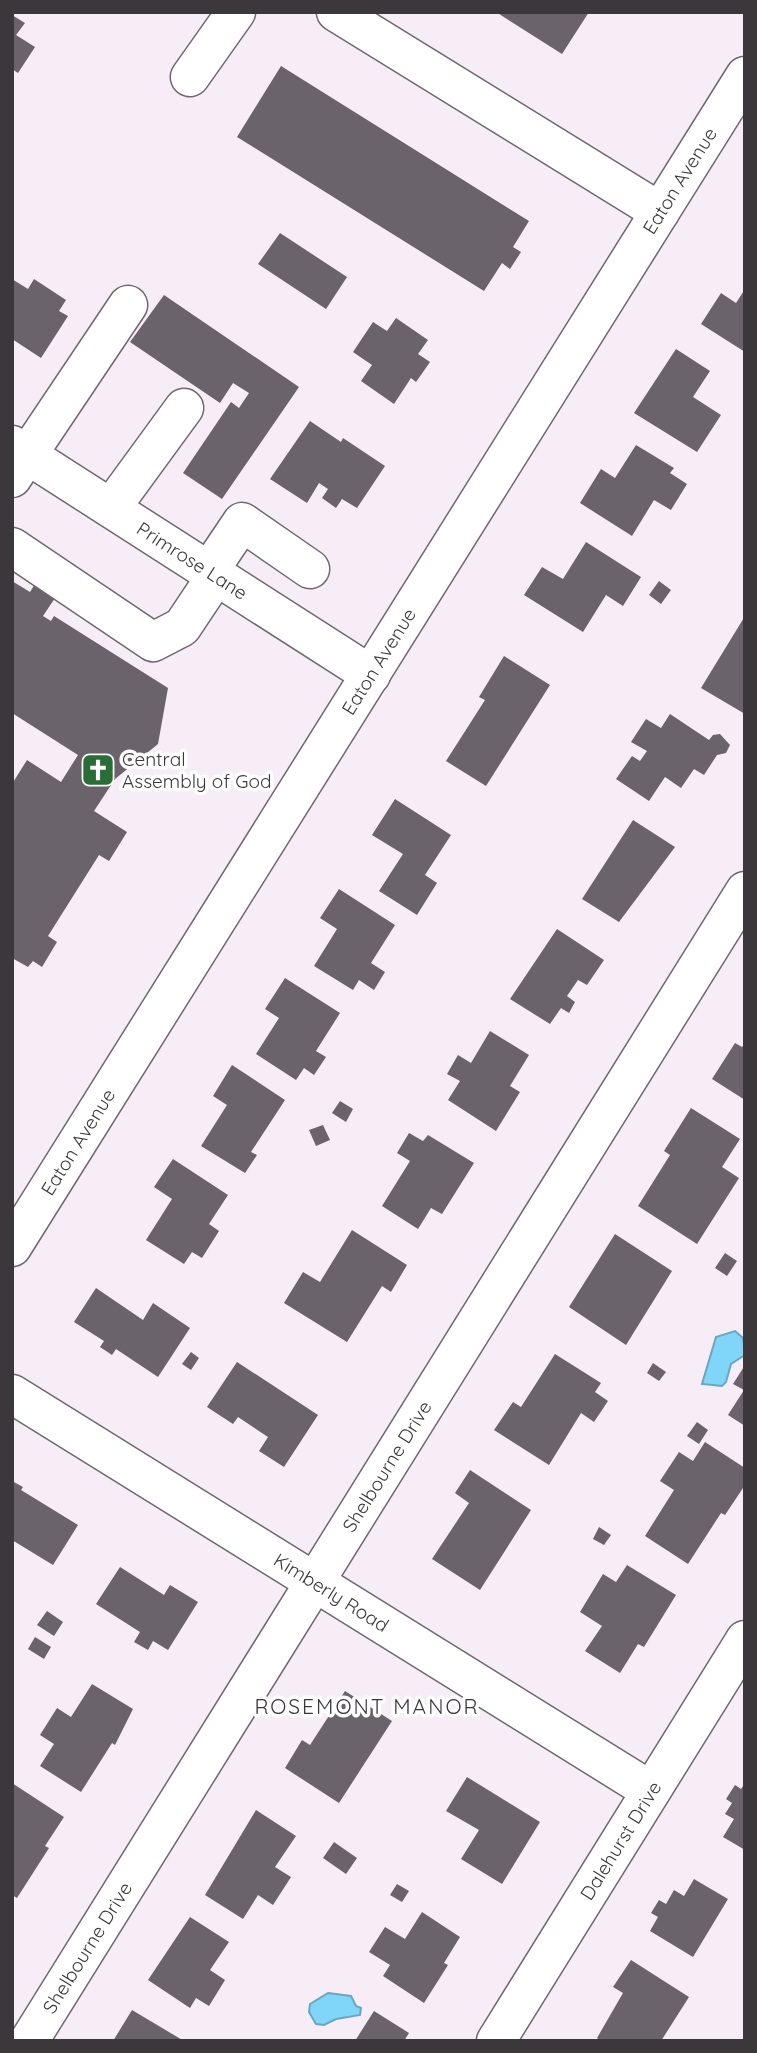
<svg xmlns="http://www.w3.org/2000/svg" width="757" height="2053" viewBox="0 0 757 2053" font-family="Quicksand,sans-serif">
  <rect width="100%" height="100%" fill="#f7edf7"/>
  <g fill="#80d6f9" stroke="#6ba6c0" stroke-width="2">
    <polygon points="735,1331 743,1338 745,1355 731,1364 726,1382 722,1386 702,1384 716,1337"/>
    <polygon points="328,1993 351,1996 356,2006 361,2008 360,2015 336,2019 324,2025 316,2024 309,2012 310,2004"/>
  </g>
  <g fill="#6b636c">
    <polygon points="496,12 589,12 562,54"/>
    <polygon points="12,15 25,23 16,35 35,47 18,73 12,69"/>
    <polygon points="281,66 529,221 513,247 521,252 510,269 502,263 484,291 237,137"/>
    <polygon points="280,233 347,277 326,309 258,264"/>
    <polygon points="12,279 28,289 34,279 66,300 59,311 68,316 41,358 12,339"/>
    <polygon points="745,289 745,352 701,324 721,293 736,303"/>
    <polygon points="164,295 299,387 222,499 183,473 231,402 239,408 249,393 233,383 220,403 130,342"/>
    <polygon points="396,318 428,340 418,354 430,362 416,382 411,378 394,404 361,381 372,365 353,352 373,322 387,331"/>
    <polygon points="676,349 710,371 693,397 721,415 697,452 634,413"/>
    <polygon points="310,421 341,442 343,438 385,466 357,508 342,499 336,508 322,498 328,489 319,483 307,503 270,479"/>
    <polygon points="636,445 674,468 670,473 687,484 671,510 654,500 632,536 580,503 601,469 615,478"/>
    <polygon points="586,542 641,577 623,606 606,595 583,632 524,595 542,567 563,579"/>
    <polygon points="40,576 61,589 43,616 51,621 54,616 168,688 158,744 115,779 94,811 127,832 109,861 99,855 48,936 57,942 42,967 33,961 28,967 12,958 12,784 27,760 61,782 78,755 12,713 12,581 30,592"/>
    <polygon points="659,581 671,590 661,604 649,595"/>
    <polygon points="745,616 745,714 701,688"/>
    <polygon points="504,656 550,685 486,786 446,761 485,700 479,697"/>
    <polygon points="670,714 709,740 713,735 720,734 730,745 726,753 717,755 704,775 694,769 681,788 665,777 649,801 616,779 632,756 640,761 647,751 631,742 646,719 661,728"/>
    <polygon points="395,799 451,835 425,875 437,883 417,915 379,891 403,854 372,835"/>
    <polygon points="633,820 675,847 619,922 582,899"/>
    <polygon points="339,889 395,925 371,963 385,972 374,990 359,980 353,990 314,966 337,929 320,918"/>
    <polygon points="557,929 604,960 587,985 578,980 567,996 575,1002 569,1013 561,1008 550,1024 510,999"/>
    <polygon points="285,978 340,1013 316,1051 326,1057 314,1075 304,1068 296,1080 256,1054 279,1018 265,1009"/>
    <polygon points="490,1031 529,1055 510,1086 520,1092 496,1131 448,1100 460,1081 447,1074 458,1055 471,1063"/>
    <polygon points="735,1043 742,1047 745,1043 745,1100 712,1079"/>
    <polygon points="232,1065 285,1100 251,1152 257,1155 245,1173 201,1146 227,1105 213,1096"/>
    <polygon points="340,1101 353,1109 346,1122 332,1113"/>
    <polygon points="691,1108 740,1139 722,1167 739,1178 697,1244 638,1206 670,1155 664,1151"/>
    <polygon points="323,1125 330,1140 316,1146 309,1130"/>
    <polygon points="409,1133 423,1141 428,1135 474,1163 442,1214 431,1208 418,1229 382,1206 410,1161 397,1153"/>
    <polygon points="173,1159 228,1195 209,1224 219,1231 202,1258 192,1252 184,1264 146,1240 172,1199 154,1187"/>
    <polygon points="352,1230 407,1265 391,1292 382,1286 347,1342 284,1303 303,1272 320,1282"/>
    <polygon points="615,1234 672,1271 626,1345 569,1307"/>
    <polygon points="725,1253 737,1261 727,1276 715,1268"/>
    <polygon points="96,1288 143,1320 153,1303 190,1328 158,1377 116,1349 112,1355 100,1347 104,1341 74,1322"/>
    <polygon points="191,1352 199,1358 191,1370 182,1364"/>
    <polygon points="555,1354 601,1383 595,1392 608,1401 594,1422 581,1413 549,1465 494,1430 513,1402 521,1407"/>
    <polygon points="237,1362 318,1415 284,1467 259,1451 268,1437 238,1417 233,1424 207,1407"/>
    <polygon points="653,1363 666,1372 659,1381 647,1373"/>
    <polygon points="745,1365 745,1426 728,1415 744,1390 733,1384"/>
    <polygon points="697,1422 708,1430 699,1444 687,1436"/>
    <polygon points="705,1442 745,1468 745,1485 725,1515 721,1513 688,1564 645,1536 674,1490 660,1481 679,1452 693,1461"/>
    <polygon points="470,1470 531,1510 480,1590 432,1559 469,1503 455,1493"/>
    <polygon points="12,1481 23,1487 21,1490 78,1525 53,1565 12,1540"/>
    <polygon points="599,1527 611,1535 604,1545 593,1539"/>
    <polygon points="627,1565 676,1595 644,1647 638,1644 620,1673 585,1651 602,1626 580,1612 603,1574 616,1582"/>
    <polygon points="120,1567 164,1595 170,1585 198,1602 168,1650 153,1641 148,1650 134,1642 140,1632 96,1604"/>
    <polygon points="47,1611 63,1622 54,1636 37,1625"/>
    <polygon points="35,1637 51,1647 44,1659 28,1649"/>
    <polygon points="92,1684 133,1709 115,1745 112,1743 81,1792 40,1766 54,1744 40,1735 57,1708 71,1717"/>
    <polygon points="345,1691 392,1721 339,1803 285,1768 302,1740 310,1745"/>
    <polygon points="467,1777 540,1822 502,1884 461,1859 479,1830 446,1811"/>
    <polygon points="12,1783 64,1817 45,1846 49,1848 17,1898 12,1895"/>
    <polygon points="745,1783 745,1850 723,1837 734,1819 725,1814 732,1803 726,1799 735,1785 741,1789"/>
    <polygon points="256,1810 296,1836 275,1867 291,1877 273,1905 258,1895 243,1919 205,1895"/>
    <polygon points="334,1842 357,1858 346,1874 323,1858"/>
    <polygon points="694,1879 728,1899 693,1957 650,1931 658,1917 651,1913 659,1900 666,1904 674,1890 684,1896"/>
    <polygon points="397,1884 409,1891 402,1902 390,1895"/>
    <polygon points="422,1912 460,1937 444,1963 448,1965 424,2003 383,1976 390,1965 369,1952 385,1927 405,1939"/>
    <polygon points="190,1917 229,1942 210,1970 225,1980 209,2006 196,1998 190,2008 148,1980"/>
    <polygon points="631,1960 689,1997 661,2041 600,2041 597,2038 623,1993 613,1987"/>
    <polygon points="132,2010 184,2041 113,2041"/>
    <polygon points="374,2011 409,2033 404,2041 355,2041"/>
  </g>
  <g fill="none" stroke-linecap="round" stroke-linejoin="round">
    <defs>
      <g id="minor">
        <polyline points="336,12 660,212"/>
        <polyline points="190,77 236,12"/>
        <path id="s1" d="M 12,445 L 371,675"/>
        <polyline points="12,478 128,305"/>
        <polyline points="111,508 184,408"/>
        <polyline points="12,547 153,642 182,627 216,576"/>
        <polyline points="209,571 242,522 310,569"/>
        <path id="s2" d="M 12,1247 L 745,76"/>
        <path id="s3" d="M 12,1394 L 651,1791"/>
        <path id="s4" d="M 29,2041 L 745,891"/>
        <path id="s5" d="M 496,2041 L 745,1640"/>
      </g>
    </defs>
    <use href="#minor" stroke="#706770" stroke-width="41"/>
    <use href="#minor" stroke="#fff" stroke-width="38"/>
  </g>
  <defs>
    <symbol id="church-square" viewBox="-11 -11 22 22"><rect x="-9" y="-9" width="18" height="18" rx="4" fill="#2a6d37" stroke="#fff"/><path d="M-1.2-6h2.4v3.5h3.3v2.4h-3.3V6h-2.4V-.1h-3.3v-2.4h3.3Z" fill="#fff"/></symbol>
  </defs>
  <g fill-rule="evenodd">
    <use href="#church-square" x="79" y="751" width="38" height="38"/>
  </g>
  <g text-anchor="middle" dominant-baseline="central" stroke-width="7" stroke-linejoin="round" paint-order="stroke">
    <g font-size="19" fill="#3b373b" stroke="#fff">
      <text stroke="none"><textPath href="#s2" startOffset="1258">Eaton Avenue</textPath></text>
      <text stroke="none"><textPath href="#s1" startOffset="214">Primrose Lane</textPath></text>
      <text stroke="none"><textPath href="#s2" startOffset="691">Eaton Avenue</textPath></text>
      <text stroke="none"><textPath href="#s2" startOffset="124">Eaton Avenue</textPath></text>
      <text stroke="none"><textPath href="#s4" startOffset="677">Shelbourne Drive</textPath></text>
      <text stroke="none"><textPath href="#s3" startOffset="376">Kimberly Road</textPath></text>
      <text stroke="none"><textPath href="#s5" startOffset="236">Dalehurst Drive</textPath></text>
      <text stroke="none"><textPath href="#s4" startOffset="110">Shelbourne Drive</textPath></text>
    </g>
    <g font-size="19" fill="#3b373b" stroke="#fff" text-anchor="start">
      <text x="122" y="759">Central<tspan x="122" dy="22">Assembly of God</tspan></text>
    </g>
    <g font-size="21" letter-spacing="2" fill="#3b373b" stroke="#fff">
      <text x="367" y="1706">ROSEMONT MANOR</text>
    </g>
  </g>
  <rect width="757" height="2053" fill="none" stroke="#3b373b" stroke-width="28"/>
</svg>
